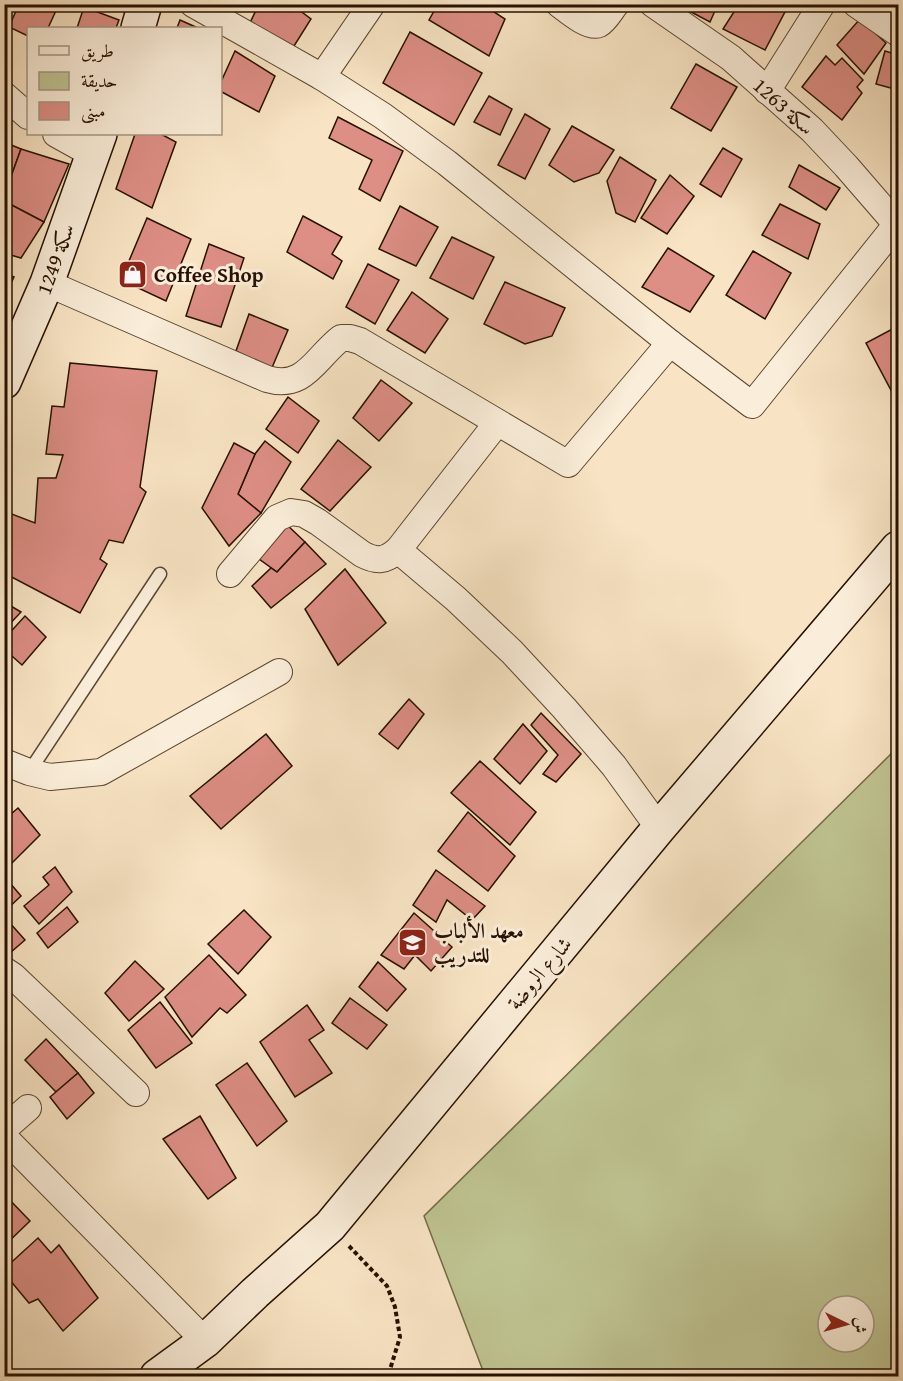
<svg xmlns="http://www.w3.org/2000/svg" width="903" height="1381" viewBox="0 0 903 1381" font-family="'Gentium Book Plus',Amiri,serif">
  <rect width="100%" height="100%" fill="#f8e4c4"/>
  <filter id="stains"><feTurbulence type="fractalNoise" baseFrequency=".00333" numOctaves="4"/><feColorMatrix values="0 0 0 0 .2 0 0 0 0 .09 0 0 0 0 .02 0 0 0 .5 -.17"/></filter>
  <radialGradient id="worn" r=".72"><stop offset=".6" stop-color="#630" stop-opacity="0"/><stop offset="1" stop-color="#630" stop-opacity=".3"/></radialGradient>
  <path fill="#bfc492" stroke="#736a49" stroke-width="1.5" fill-rule="evenodd" d="M 898,747 L 898,1376 L 485,1376 L 424,1216 ZM 828,1306 L 864,1306 L 864,1342 L 828,1342 Z"/>
  <g fill="#dd8e85" stroke="#271100" stroke-width="1.5">
    <polygon points="19,4 59,4 48,28 28,28 28,36 9,27"/>
    <polygon points="259,4 291,4 311,19 289,54 247,29"/>
    <polygon points="438,4 482,4 505,19 489,56 429,20"/>
    <polygon points="676,4 718,4 710,22"/>
    <polygon points="739,4 779,4 787,8 765,50 723,29"/>
    <polygon points="84,7 119,20 116,28 77,28"/>
    <polygon points="860,19 886,43 864,74 837,45"/>
    <polygon points="180,20 198,28 177,28"/>
    <polygon points="410,32 482,73 454,125 383,83"/>
    <polygon points="235,51 275,76 259,112 220,91 220,84"/>
    <polygon points="885,51 898,55 898,90 876,84"/>
    <polygon points="826,56 835,65 842,58 863,80 857,87 862,93 842,120 802,87"/>
    <polygon points="696,64 737,87 711,131 671,108"/>
    <polygon points="489,96 512,109 500,135 474,122"/>
    <polygon points="525,114 550,129 525,179 498,165"/>
    <polygon points="338,117 403,151 380,201 359,189 372,160 329,138"/>
    <polygon points="572,126 614,150 599,173 574,182 549,165"/>
    <polygon points="135,134 161,134 176,142 152,208 116,189"/>
    <polygon points="4,142 21,149 4,196"/>
    <polygon points="723,148 742,159 721,197 700,184"/>
    <polygon points="21,149 69,164 44,222 4,201 4,196"/>
    <polygon points="620,157 656,180 635,222 616,213 607,181"/>
    <polygon points="799,165 840,188 826,210 789,187"/>
    <polygon points="670,175 694,196 667,234 641,218"/>
    <polygon points="4,201 44,222 21,258 4,253"/>
    <polygon points="780,204 820,224 808,259 762,235"/>
    <polygon points="400,206 438,227 416,266 379,249"/>
    <polygon points="303,216 342,237 332,254 342,261 333,279 287,252"/>
    <polygon points="147,218 191,239 166,301 121,280"/>
    <polygon points="452,237 494,257 473,299 430,278"/>
    <polygon points="209,244 244,258 221,327 186,316"/>
    <polygon points="668,248 714,276 690,312 642,287"/>
    <polygon points="753,251 791,273 765,319 726,295"/>
    <polygon points="368,264 399,280 375,324 346,307"/>
    <polygon points="4,273 14,277 4,299"/>
    <polygon points="505,282 565,308 552,336 525,344 484,324"/>
    <polygon points="412,292 448,319 425,353 387,330"/>
    <polygon points="249,314 288,330 271,370 236,351"/>
    <polygon points="898,326 898,387 892,392 866,343"/>
    <polygon points="70,363 157,371 140,487 146,492 123,543 109,540 100,559 107,564 80,613 4,573 4,511 35,523 38,478 56,478 63,455 46,454 52,406 64,407"/>
    <polygon points="381,380 412,403 379,441 353,418"/>
    <polygon points="288,397 319,421 298,453 266,429"/>
    <polygon points="338,440 371,467 330,511 301,489"/>
    <polygon points="265,441 291,462 261,513 238,494 255,454"/>
    <polygon points="234,443 255,454 238,494 261,513 229,546 202,508"/>
    <polygon points="284,522 305,542 277,572 255,556"/>
    <polygon points="305,542 326,564 271,608 252,586 271,568 277,572"/>
    <polygon points="345,569 386,623 338,665 305,609"/>
    <polygon points="4,602 21,612 4,630"/>
    <polygon points="25,616 46,637 22,665 4,649 4,639"/>
    <polygon points="409,699 424,714 398,749 379,734"/>
    <polygon points="541,713 581,754 556,782 543,774 558,755 531,725"/>
    <polygon points="523,724 547,751 520,784 494,759"/>
    <polygon points="266,734 292,766 221,829 190,796"/>
    <polygon points="480,761 536,812 510,845 451,793"/>
    <polygon points="18,808 40,835 4,871 4,820"/>
    <polygon points="468,812 515,856 488,891 438,851"/>
    <polygon points="55,867 72,892 39,924 24,906 49,885 43,877"/>
    <polygon points="436,870 485,906 472,920 447,900 436,922 413,905"/>
    <polygon points="4,876 21,896 4,912"/>
    <polygon points="67,907 78,922 48,948 37,933"/>
    <polygon points="244,910 271,937 238,974 208,944"/>
    <polygon points="414,913 452,947 431,971 415,955 404,969 381,955"/>
    <polygon points="9,922 25,940 4,958 4,927"/>
    <polygon points="209,955 246,995 227,1013 220,1008 192,1037 165,997"/>
    <polygon points="135,961 164,989 129,1021 105,993"/>
    <polygon points="378,962 406,989 387,1011 359,987"/>
    <polygon points="350,998 387,1025 367,1049 332,1023"/>
    <polygon points="160,1002 192,1043 156,1068 128,1030"/>
    <polygon points="307,1005 324,1030 309,1040 332,1073 295,1097 260,1042"/>
    <polygon points="46,1039 78,1073 56,1092 25,1060"/>
    <polygon points="247,1063 287,1121 257,1146 216,1085"/>
    <polygon points="78,1073 94,1093 67,1119 50,1097"/>
    <polygon points="200,1116 236,1178 208,1199 163,1139"/>
    <polygon points="5,1195 30,1221 4,1246 4,1195"/>
    <polygon points="38,1238 51,1253 59,1245 98,1298 63,1331 38,1299 29,1303 4,1273 4,1269"/>
  </g>
  <g fill="none" stroke-linecap="round" stroke-linejoin="round">
    <defs>
      <polyline id="lane" points="29,772 160,574"/>
      <g id="street">
        <polyline points="193,4 322,77 383,116 447,163 670,343 752,405 897,224"/>
        <path d="M 559,4 C 567,10 589,29 599,24 C 606,20 611,10 616,4"/>
        <polyline points="653,4 731,58 812,130 846,166 898,226"/>
        <polyline points="856,4 898,33"/>
        <polyline points="322,77 372,4"/>
        <polyline points="767,91 822,4"/>
        <polyline points="4,95 28,116"/>
        <polyline points="56,134 92,154"/>
        <path d="M 47,283 L 267,379 C 305,390 315,358 341,338 L 350,338 L 360,341 L 568,464 L 670,343"/>
        <polyline points="398,550 456,599 512,652 564,708 614,766 659,828"/>
        <path d="M 230,574 L 277,518 L 291,512 L 304,514 L 318,522 L 362,554 C 377,562 385,561 398,550 L 497,423"/>
        <polyline points="4,762 29,772 50,777 101,772 279,672"/>
        <polyline points="4,970 13,976 136,1093"/>
        <polyline points="4,1129 28,1108"/>
        <polyline points="4,1137 205,1341"/>
      </g>
      <g id="secondary">
        <polyline points="138,28 145,4"/>
        <polyline points="4,382 47,283 100,134"/>
        <polyline points="157,1376 205,1341 255,1293 330,1226 659,828 898,548"/>
      </g>
    </defs>
    <use href="#lane" stroke="#5b4631" stroke-width="15"/>
    <use href="#street" stroke="#5b4631" stroke-width="28"/>
    <use href="#secondary" stroke="#271100" stroke-width="36"/>
    <polyline stroke="#271100" stroke-width="4" stroke-dasharray="4.5 3" stroke-linecap="butt" points="349,1246 387,1286 395,1307 400,1337 388,1376"/>
    <use href="#lane" stroke="#faedd9" stroke-width="12"/>
    <use href="#street" stroke="#faedd9" stroke-width="26"/>
    <use href="#secondary" stroke="#faedd9" stroke-width="33"/>
  </g>
  <defs>
    <symbol id="shop-square" viewBox="-11 -11 22 22"><rect x="-9" y="-9" width="18" height="18" rx="4" fill="#8f2418" stroke="#faedd9"/><path d="M-5-2.5h2.3a2.7 3.5 0 0 1 5.4 0H5L5.5 6h-11ZM-1.5-2.5h3a1.5 2.3 0 0 0-3 0Z" fill="#fff"/></symbol>
    <symbol id="school-square" viewBox="-11 -11 22 22"><rect x="-9" y="-9" width="18" height="18" rx="4" fill="#8f2418" stroke="#faedd9"/><path d="M0-5L7-2L0 1L-7-2ZM-4 1L0 2.5L4 1V4Q0 6-4 4Z" fill="#fff"/></symbol>
  </defs>
  <g fill-rule="evenodd">
    <use href="#shop-square" x="116" y="258" width="33" height="33"/>
    <use href="#school-square" x="396" y="926" width="33" height="33"/>
  </g>
  <g text-anchor="middle" dominant-baseline="central" stroke-width="6" stroke-linejoin="round" paint-order="stroke">
    <g font-size="21" fill="#271100" stroke="#faedd9">
      <text transform="translate(784 106) rotate(42)">سكة 1263</text>
      <text transform="translate(55 259) rotate(-70)">سكة 1249</text>
      <text transform="translate(539 973) rotate(-50)">شارع الروضة</text>
    </g>
    <g font-size="21" font-weight="bold" fill="#271100" stroke="#faedd9" text-anchor="start">
      <text x="154" y="274">Coffee Shop</text>
      <text x="434" y="930">معهد الألباب<tspan x="434" dy="24">للتدريب</tspan></text>
    </g>
  </g>
  <rect width="903" height="1381" fill="none" stroke="#f8e4c4" stroke-width="24"/>
  <rect x="6" y="6" width="891" height="1369" fill="none" stroke="#271100" stroke-width="3"/>
  <rect x="12" y="12" width="879" height="1357" fill="none" stroke="#271100" stroke-width="1.5"/>
  <rect x="27" y="27" width="195" height="108" fill="#faedd9" stroke="#a69582" stroke-width="1.5"/>
  <rect x="39" y="46" width="30" height="9" fill="#faedd9" stroke="#a69582" stroke-width="1.5"/>
  <text x="81" y="57" font-size="18" fill="#271100">طريق</text>
  <rect x="39" y="72" width="30" height="18" fill="#bfc492" stroke="#a69582" stroke-width="1.5"/>
  <text x="81" y="87" font-size="18" fill="#271100">حديقة</text>
  <rect x="39" y="102" width="30" height="18" fill="#dd8e85" stroke="#a69582" stroke-width="1.5"/>
  <text x="81" y="117" font-size="18" fill="#271100">مبنى</text>
  <g transform="translate(846 1324) rotate(95)"><circle r="28" fill="#faedd9" stroke="#a69582" stroke-width="1.5"/>
  <path d="M0-4.5L10 22L0 15L-10 22Z" fill="#8f2418"/>
  <text y="-9" font-size="16" font-weight="bold" text-anchor="middle" fill="#271100">ش</text>
  </g>
  <rect width="100%" height="100%" filter="url(#stains)"/>
  <rect width="100%" height="100%" fill="url(#worn)"/>
</svg>
